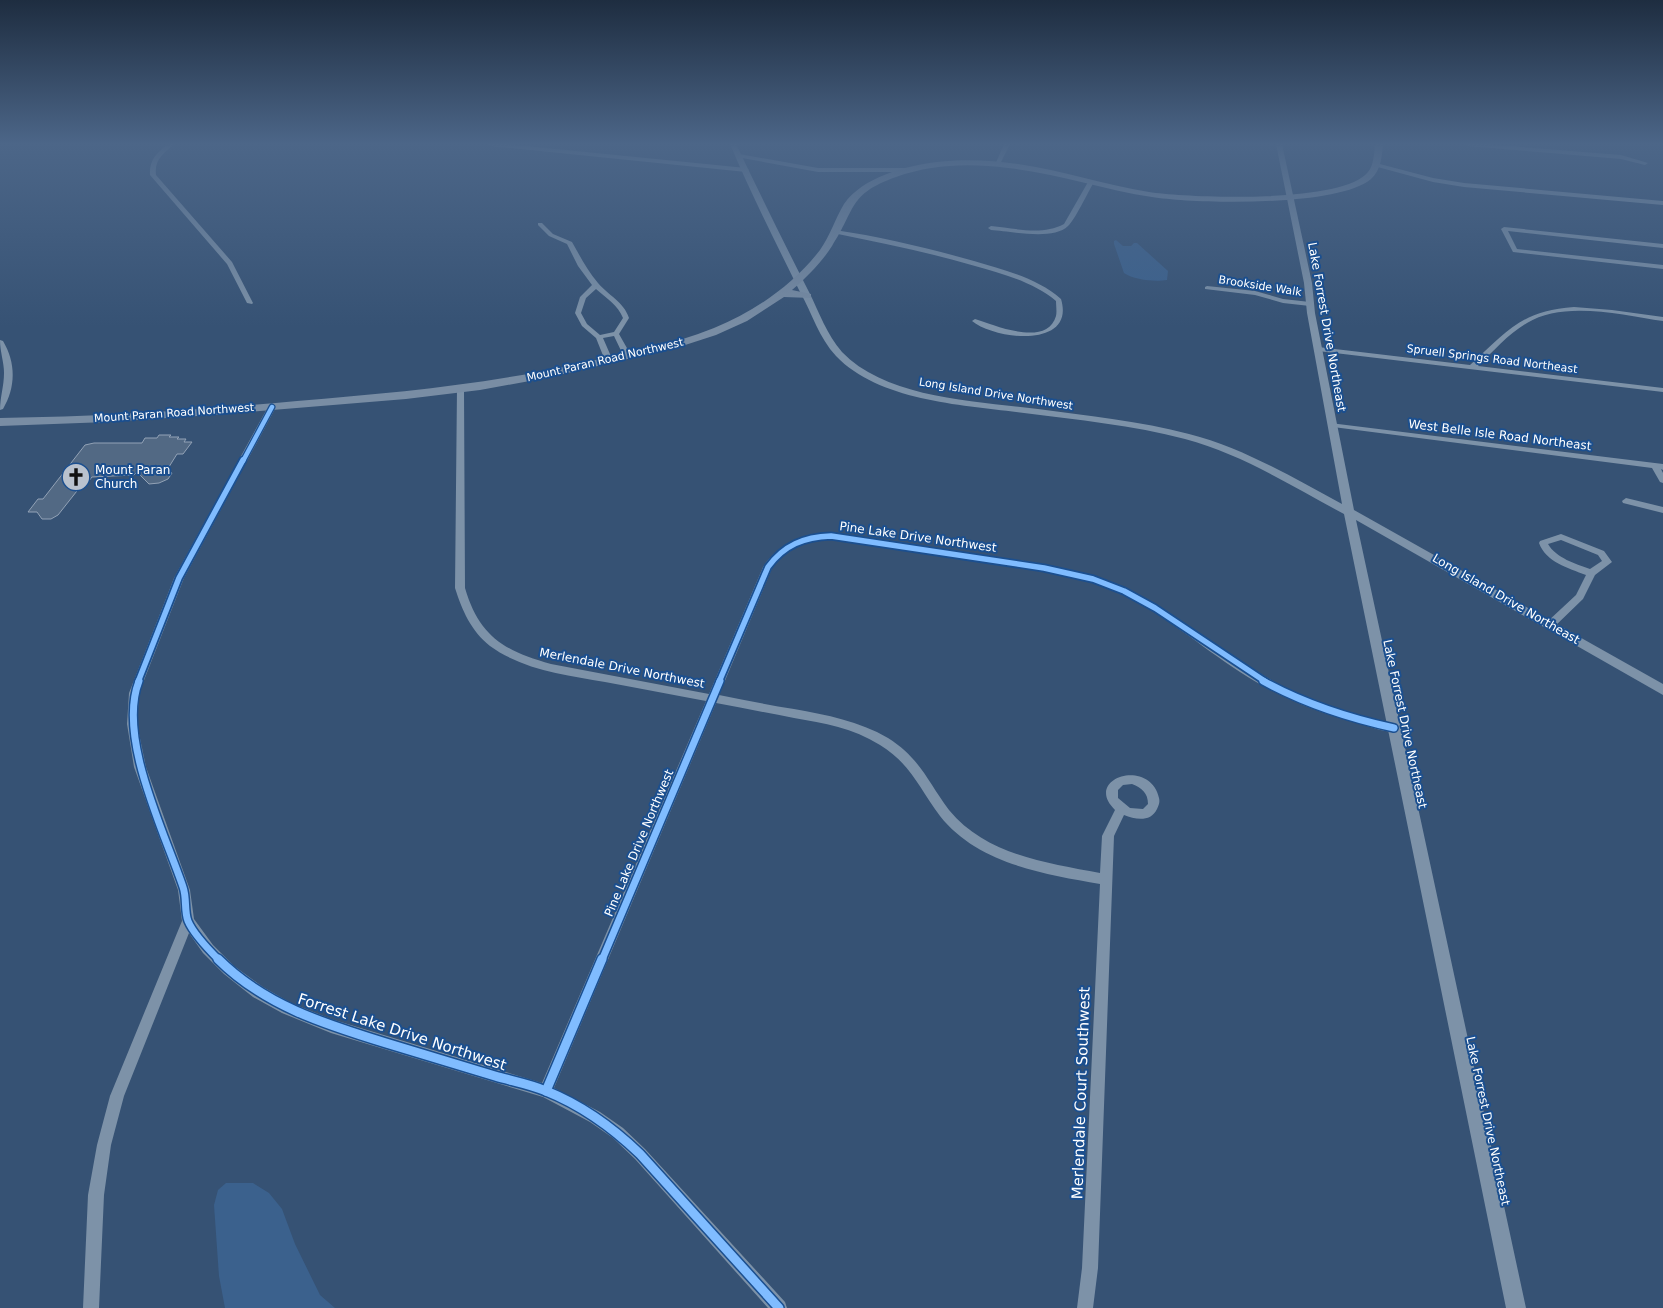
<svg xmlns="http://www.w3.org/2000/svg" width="1663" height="1308" viewBox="0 0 1663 1308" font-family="'DejaVu Sans',sans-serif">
  <rect width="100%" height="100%" fill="#365274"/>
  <g fill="#3b618d">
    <path d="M 1116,240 L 1123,246 L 1131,246 L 1134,243 L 1137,243 L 1168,271 L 1167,280 C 1155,282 1134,280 1124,273 L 1114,244 L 1114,241 Z"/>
    <polygon points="226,1183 253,1183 269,1193 282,1209 295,1244 320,1295 335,1308 225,1308 219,1276 214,1205 218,1190"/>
  </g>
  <polygon fill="#526984" stroke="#92a2b6" points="159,435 171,435 169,437 179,437 177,439 186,439 184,442 192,442 183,454 177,454 167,470 172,473 168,479 159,483 149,484 137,472 134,475 92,477 88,482 84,482 58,515 51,519 42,519 37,512 28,512 38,499 43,499 85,445 94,443 142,443 145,438 157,438"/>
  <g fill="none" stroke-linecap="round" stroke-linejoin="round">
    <g fill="#7d92a8" fill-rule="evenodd">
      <path d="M 169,144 L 175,144 C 164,153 154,159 156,175 L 232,262 L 253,303 L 252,304 L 247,303 L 227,264 L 150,175 C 149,160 157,152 169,144 Z"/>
      <polygon points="488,144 505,144 746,168 749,170 746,172 491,146"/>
      <polygon points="1004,144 1010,144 1000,164 995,165"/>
      <polygon points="1465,144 1485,144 1621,155 1648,163 1645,165 1621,159 1468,146"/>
      <polygon points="739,154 818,168 906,168 909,170 906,172 818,172 737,157 736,156"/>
      <polygon points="1376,163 1433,178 1464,183 1663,201 1663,205 1464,187 1433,182 1374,166 1373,165"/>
      <path d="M 1091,180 L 1094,182 C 1088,192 1075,220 1068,226 C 1053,241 1010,231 991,230 L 988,228 L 991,226 C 1014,228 1042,236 1064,224 L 1088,182 Z"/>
      <path d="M 538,223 L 542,223 L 553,234 L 572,242 C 580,256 587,270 598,283 C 608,295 624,302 629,318 L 619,334 L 632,357 L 631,359 L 625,359 L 614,336 L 603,338 L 613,361 L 606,363 L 596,338 L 582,326 L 575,313 L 580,297 L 592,285 L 578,266 L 567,244 L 549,236 L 538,225 ZM 596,289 C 606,298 618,305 623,318 L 614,332 L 600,335 L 587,324 L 581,313 L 586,298 Z"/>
      <polygon points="1504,227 1663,244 1663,248 1508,231 1517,249 1663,265 1663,269 1513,252 1501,229"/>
      <path d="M 835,230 C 882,237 928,248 974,261 C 1004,270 1037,278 1061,299 C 1076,349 995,340 972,321 L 975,319 C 994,325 1047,348 1056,316 C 1057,312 1056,305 1056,301 C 1033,282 1003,274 975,266 C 928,252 881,243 833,233 L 832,232 Z"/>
      <polygon points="1207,286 1255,291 1283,299 1310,302 1313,304 1310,306 1283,303 1255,295 1205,289 1205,287"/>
      <path d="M 1574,307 L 1612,310 L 1663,317 L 1663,321 C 1623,315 1563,300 1527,323 C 1508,334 1494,351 1478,366 L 1663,388 L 1663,392 L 1318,351 L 1314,349 L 1318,347 L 1470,365 C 1508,331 1520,311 1574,307 Z"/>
      <path d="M 457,388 L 460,388 L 464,390 L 465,588 C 479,636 504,651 551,664 L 709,694 L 763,567 C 781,539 811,532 842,534 L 1044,564 L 1096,576 L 1127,589 L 1158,606 L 1248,666 L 1283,687 L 1337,709 L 1398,725 L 1399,728 L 1398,731 C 1388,734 1371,727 1361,724 C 1318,713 1277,696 1240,672 C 1200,646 1164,614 1120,593 C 1067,568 1005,565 947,556 C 909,551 870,542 831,539 C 806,540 787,547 772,568 L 719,695 C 744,700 769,705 794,709 C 827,715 859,721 888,738 C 920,758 928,782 949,810 C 986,855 1047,863 1100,873 L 1102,836 L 1115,810 C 1082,778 1150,757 1159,798 C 1160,802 1159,805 1157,809 C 1151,822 1136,820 1124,815 L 1114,836 L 1098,1268 L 1093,1308 L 1077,1308 L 1082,1268 L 1100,884 C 1044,874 978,864 940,816 C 919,788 911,764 880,745 C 853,728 824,723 794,718 C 768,713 742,708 716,703 L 554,1088 L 600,1112 L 623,1128 L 645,1149 L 785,1302 L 787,1308 L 768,1308 L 635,1159 L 613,1138 L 590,1122 L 543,1097 L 331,1033 L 282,1013 L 253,997 L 224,974 L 203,953 L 189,933 L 124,1096 L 111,1145 L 104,1195 L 99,1308 L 83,1308 L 88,1195 L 97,1145 L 110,1096 L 182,921 L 178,890 L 134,767 L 127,724 L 129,693 L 174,578 L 269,405 L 272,405 L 276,407 L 184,578 L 139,693 L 137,724 L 146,767 L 190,890 L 194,919 L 213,945 L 234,966 L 263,987 L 291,1003 L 331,1019 L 542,1083 L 706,701 C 672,695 639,688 605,682 C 566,675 523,670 490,646 C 471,631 462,610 455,588 ZM 1132,784 C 1142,788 1148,793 1148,804 L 1143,809 L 1130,808 L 1118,798 L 1118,790 L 1123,785 Z"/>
      <polygon points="1330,423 1663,464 1663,470 1661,469 1663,473 1663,483 1660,482 1652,468 1333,427 1330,427"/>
      <polygon points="1626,498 1663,507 1663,513 1623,503 1622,501"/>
      <path d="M 1561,534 L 1604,551 L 1612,562 L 1595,575 L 1583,599 L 1553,628 L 1550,629 L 1545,625 L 1547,622 L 1576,595 L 1586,575 C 1568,568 1546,562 1539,543 L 1540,541 ZM 1561,540 L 1598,555 L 1602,561 L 1590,569 C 1576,564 1556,558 1548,544 Z"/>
    </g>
    <g fill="#7d92a8" fill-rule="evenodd">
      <path d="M 730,144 L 736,144 C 760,194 784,243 809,292 C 819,312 827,335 842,352 C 887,399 977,401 1038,409 C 1088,416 1140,421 1189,434 C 1244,448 1293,478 1342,504 L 1307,313 L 1304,283 L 1276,144 L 1282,144 L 1312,283 L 1315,313 L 1354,510 L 1663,684 L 1663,695 L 1356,520 L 1526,1308 L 1506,1308 L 1344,514 C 1293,487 1242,454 1185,439 C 1133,425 1077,420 1024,413 C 965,405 880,402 836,356 C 819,338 812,313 800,292 C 776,243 751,194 730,144 Z"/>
      <path d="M 0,340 L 3,341 C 16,363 16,387 3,409 L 0,410 C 0,397 4,386 4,373 C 4,362 0,352 0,340 Z"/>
    </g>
    <path fill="#798da4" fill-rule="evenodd" d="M 1375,144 L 1383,144 C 1382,156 1381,170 1371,179 C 1339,207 1195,204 1152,197 C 1104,190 1057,173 1008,168 C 970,163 932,164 896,177 C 848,194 856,209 832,246 C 822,262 807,277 792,290 L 811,294 L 811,298 L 784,297 L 747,321 L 716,335 L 679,347 L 546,378 L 480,390 L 406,399 L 212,415 L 107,422 L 0,426 L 0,418 C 99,417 198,410 297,401 C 393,393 483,385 577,364 C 623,354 670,346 714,328 C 755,311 792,286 820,250 C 830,236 835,219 844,204 C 863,177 905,166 937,162 C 963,159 991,160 1018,164 C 1062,170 1105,185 1149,192 C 1188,198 1343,204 1368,172 C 1374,165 1374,153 1375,144 Z"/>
    <defs>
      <polyline id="cycleway-far3" points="243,461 272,407"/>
      <g id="cycleway-far2">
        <polyline points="138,682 179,578 243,460"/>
        <path d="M 719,682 L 768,567 C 784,545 804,537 831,536 L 1044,568 L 1093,579 L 1124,591 L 1155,608 L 1266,682"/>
      </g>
      <g id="cycleway-far1">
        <path d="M 139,681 C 117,737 164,831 183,887 C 187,898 184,911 188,921 C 193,933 210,951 219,960"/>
        <path d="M 1263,681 C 1305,704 1348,718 1394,728"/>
        <polyline points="602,960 720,681"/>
      </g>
      <g id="cycleway">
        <path d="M 218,959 C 264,1005 324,1024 386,1043 C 422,1054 458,1065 495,1076 C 512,1081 530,1084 546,1091 C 581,1105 613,1128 640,1154 L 779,1308"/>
        <polyline points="546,1091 602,959"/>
      </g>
    </defs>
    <use href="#cycleway-far3" stroke="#1b4f8f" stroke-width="7"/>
    <use href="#cycleway-far2" stroke="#1b4f8f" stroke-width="9"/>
    <use href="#cycleway-far1" stroke="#1b4f8f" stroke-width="10"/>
    <use href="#cycleway" stroke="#1b4f8f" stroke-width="12"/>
    <use href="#cycleway-far3" stroke="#80bcff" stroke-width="4.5"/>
    <use href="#cycleway-far2" stroke="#80bcff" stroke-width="5.5"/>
    <use href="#cycleway-far1" stroke="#80bcff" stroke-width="7"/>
    <use href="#cycleway" stroke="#80bcff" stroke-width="9"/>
  </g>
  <linearGradient id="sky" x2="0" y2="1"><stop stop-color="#1e2d40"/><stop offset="0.44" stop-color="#4c6688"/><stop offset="1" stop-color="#4c6688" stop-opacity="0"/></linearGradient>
  <rect width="1663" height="327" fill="url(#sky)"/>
  <defs>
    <symbol id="church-disc" viewBox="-11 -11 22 22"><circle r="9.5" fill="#b9c2ce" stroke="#1b4f8f"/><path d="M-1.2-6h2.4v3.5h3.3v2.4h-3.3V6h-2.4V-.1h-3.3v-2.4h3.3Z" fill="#111"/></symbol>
  </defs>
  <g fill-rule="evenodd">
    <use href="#church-disc" x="60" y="461" width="32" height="32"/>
  </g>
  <g text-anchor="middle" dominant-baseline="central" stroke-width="4" stroke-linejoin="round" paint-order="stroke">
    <g font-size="11" fill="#fff" stroke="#1b4f8f">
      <text transform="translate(1260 286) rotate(9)">Brookside Walk</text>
      <text transform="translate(1492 359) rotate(7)">Spruell Springs Road Northeast</text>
      <text transform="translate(605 360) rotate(-13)">Mount Paran Road Northwest</text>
      <text transform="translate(996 394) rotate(9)">Long Island Drive Northwest</text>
      <text transform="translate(174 413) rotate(-4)">Mount Paran Road Northwest</text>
    </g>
    <g font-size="12" fill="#fff" stroke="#1b4f8f">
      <text transform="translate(1327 327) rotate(80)">Lake Forrest Drive Northeast</text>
      <text transform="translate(1500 435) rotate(7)">West Belle Isle Road Northeast</text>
      <text transform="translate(918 537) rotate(8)">Pine Lake Drive Northwest</text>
      <text transform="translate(1506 599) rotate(30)">Long Island Drive Northeast</text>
      <text transform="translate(622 668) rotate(11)">Merlendale Drive Northwest</text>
      <text transform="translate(1405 724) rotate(78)">Lake Forrest Drive Northeast</text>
      <text transform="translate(639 843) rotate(-67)">Pine Lake Drive Northwest</text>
      <text transform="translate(1488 1121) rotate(78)">Lake Forrest Drive Northeast</text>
    </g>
    <g font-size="12" fill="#fff" stroke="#1b4f8f" text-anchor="start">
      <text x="95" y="470">Mount Paran<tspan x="95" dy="14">Church</tspan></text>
    </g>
    <g font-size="15" fill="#fff" stroke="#1b4f8f">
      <text transform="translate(402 1032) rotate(18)">Forrest Lake Drive Northwest</text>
      <text transform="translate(1081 1093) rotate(-88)">Merlendale Court Southwest</text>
    </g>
  </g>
</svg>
